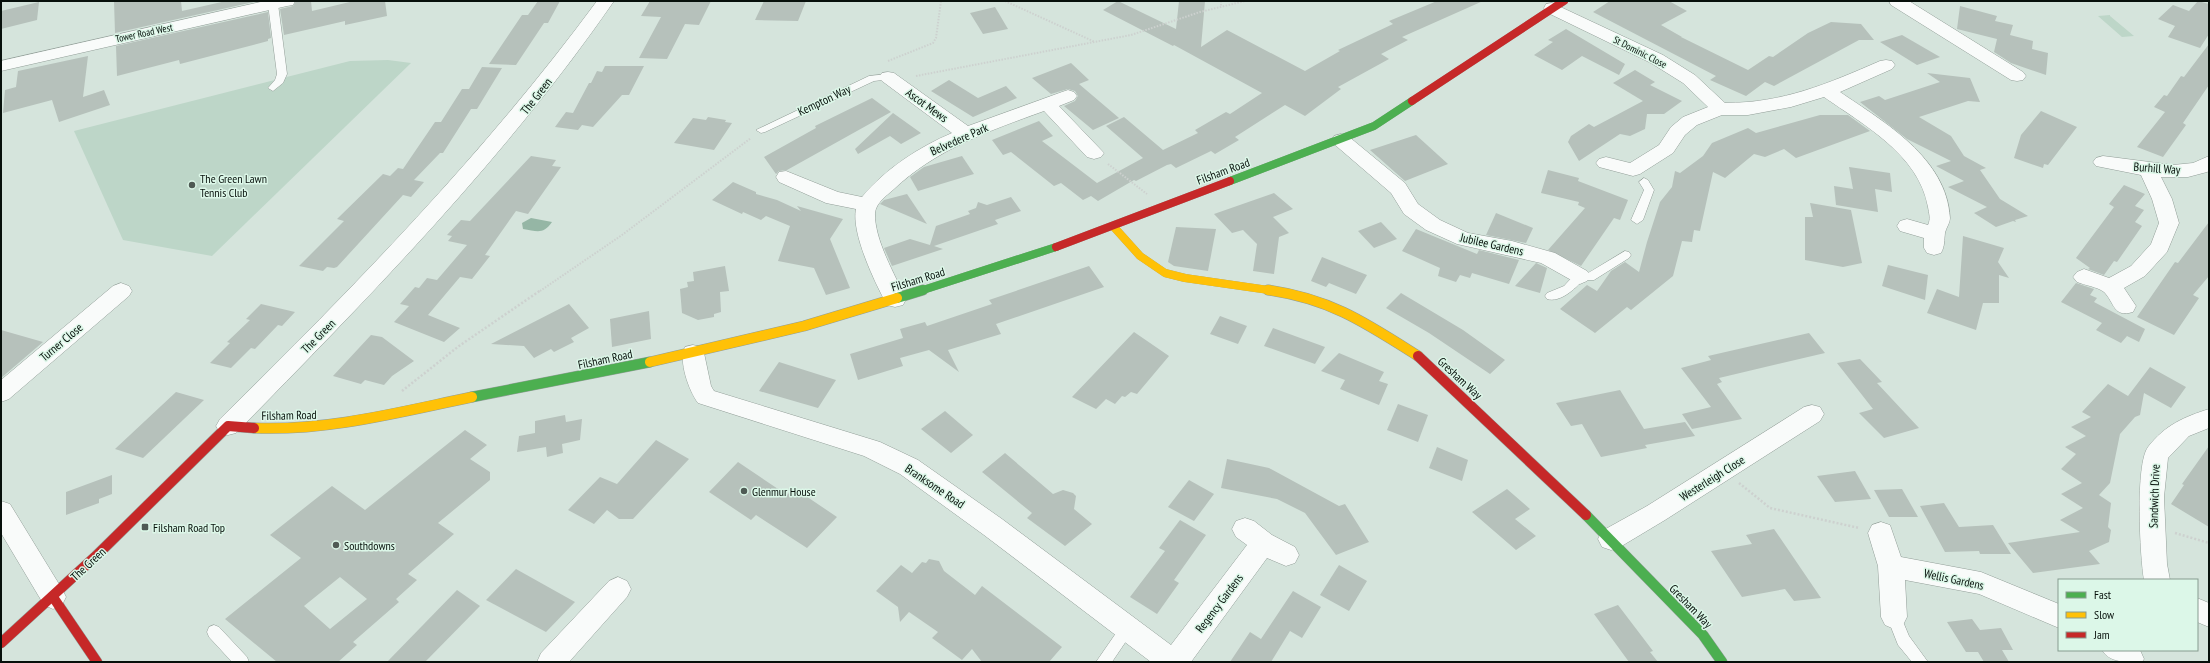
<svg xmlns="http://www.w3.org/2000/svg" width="2210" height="663" viewBox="0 0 2210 663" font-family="'PT Sans Narrow',sans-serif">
  <rect width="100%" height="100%" fill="#d5e4dc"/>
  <g fill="#bdd6c8">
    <polygon points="2110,15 2110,16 2134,36 2122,37 2098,16"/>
    <polygon points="388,60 411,63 212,256 123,240 74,131 350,61"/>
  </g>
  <path fill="#95b6a5" d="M 531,218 L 552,222 C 543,235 537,231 523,229 L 522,223 Z"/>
  <g fill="#b6c1bb" fill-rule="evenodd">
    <polygon points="114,1 181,1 182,11 226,1 258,1 115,33"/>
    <polygon points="296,1 311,1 312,11 354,1 385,1 387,16 345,25 345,21 284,35 280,9 293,6"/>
    <polygon points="538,1 560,1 548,23 544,23 516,65 489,64 522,15 528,15"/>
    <polygon points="650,1 711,1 699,25 685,24 667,59 639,58 661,17 641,16"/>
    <polygon points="764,1 806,1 798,21 755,20"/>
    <polygon points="1118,1 1176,29 1179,1 1205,1 1201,47 1227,30 1305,71 1340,51 1338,50 1393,24 1389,21 1437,1 1483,1 1402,37 1408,40 1381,54 1389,59 1338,87 1341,89 1305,116 1285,105 1235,137 1239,140 1215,154 1211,151 1176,168 1171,164 1167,165 1136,181 1134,180 1098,201 1091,196 1083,200 1061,183 1054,186 1011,152 1003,155 992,140 1039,121 1053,136 1042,141 1097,183 1143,158 1106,126 1124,117 1163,150 1198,133 1195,130 1226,112 1230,114 1262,93 1174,45 1173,46 1103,10"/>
    <polygon points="1610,1 1669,1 1687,11 1661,25 1682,37 1681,37 1748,70 1769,56 1773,57 1808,33 1831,22 1861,24 1874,40 1859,40 1774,86 1765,82 1746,96 1710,80 1716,76 1593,12"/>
    <polygon points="2198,1 2209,4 2209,34 2200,48 2168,37 2175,26 2158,19 2173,5 2189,11"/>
    <polygon points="39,2 37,20 1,29 1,11"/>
    <polygon points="1960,6 1997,16 1995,21 2013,25 2010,35 2033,41 2032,49 2048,53 2046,75 2011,63 1994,52 1997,39 1957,29"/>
    <polygon points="995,7 1008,29 983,34 970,13"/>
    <polygon points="268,12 271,38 268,39 268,41 180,64 179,60 117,76 116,46"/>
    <polygon points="1566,29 1625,64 1619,75 1582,56 1562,70 1534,55 1553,42 1548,40"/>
    <polygon points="1902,35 1940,57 1917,65 1880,42"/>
    <polygon points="2209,44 2209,85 2183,123 2186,125 2163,157 2137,147 2165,112 2154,107 2164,95 2167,96 2181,76 2184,77"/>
    <polygon points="88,56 83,97 104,90 110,105 59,122 52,100 3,113 5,90 16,87 18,71"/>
    <polygon points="1071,63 1089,80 1079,84 1119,118 1093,130 1064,106 1075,101 1078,96 1075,91 1068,89 1051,94 1032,78"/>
    <polygon points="605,66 644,66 629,95 622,95 593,127 582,125 578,130 555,127 566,112 573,113 589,83 591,83 597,71 602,72"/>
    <polygon points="482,67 502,68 477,109 471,109 443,153 440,153 414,180 424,182 411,197 403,195 337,267 334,268 327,267 323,271 299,266 344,221 337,219 383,174 390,176 398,168 403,169 435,122 441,122 462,89 469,89"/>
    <polygon points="1635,70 1655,82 1650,85 1682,101 1664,114 1647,114 1645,129 1630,136 1620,134 1579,161 1568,142 1571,136 1589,124 1594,127 1643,101 1613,83"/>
    <polygon points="1927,73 1970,78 1980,102 1968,101 1919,117 1951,136 1964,156 1986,168 1980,170 2000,199 2028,216 2015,220 2016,222 2013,221 1996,227 1974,213 1987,207 1948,187 1964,181 1936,166 1951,161 1907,139 1860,102 1879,96 1885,100 1940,82"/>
    <polygon points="949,80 978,98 1006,86 1017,98 973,117 931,91"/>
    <polygon points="872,98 891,112 787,170 779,171 776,174 764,157 816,128 815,126"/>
    <polygon points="2041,111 2077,127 2048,165 2044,164 2043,168 2014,158 2021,135"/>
    <polygon points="893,113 921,133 901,144 890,136 858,154 855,149"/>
    <polygon points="1820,115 1848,115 1870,131 1796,158 1784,149 1765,157 1754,154 1725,178 1713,172 1700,231 1694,230 1692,242 1682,241 1673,276 1631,310 1627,307 1595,333 1560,309 1587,285 1597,291 1611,271 1625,262 1639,272 1647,242 1660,202 1672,187 1675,171 1680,173 1703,156 1712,143 1748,128 1756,133"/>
    <polygon points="708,117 726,120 725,122 732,123 714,150 674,143 693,118 706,120"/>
    <polygon points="1416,135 1448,164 1405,181 1370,150"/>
    <polygon points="531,156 556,160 552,166 561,167 528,214 516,211 485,255 490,256 472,279 460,277 428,315 460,328 444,342 394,322 409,306 400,304 415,287 419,288 427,278 437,280 467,245 448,241 452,236 447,235 461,220 470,221"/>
    <polygon points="962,156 974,174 918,191 910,177 924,167"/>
    <polygon points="1849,167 1890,173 1892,192 1875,189 1878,212 1836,205 1834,186 1853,189"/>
    <polygon points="1548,170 1579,178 1578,181 1628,200 1620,220 1614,218 1581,266 1548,250 1585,208 1578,205 1579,202 1541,193"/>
    <polygon points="733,182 756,192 756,194 777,200 801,211 797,206 843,219 830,239 850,288 826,295 814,268 778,261 790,226 766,216 761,220 743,212 742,214 712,200"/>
    <polygon points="2124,185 2145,194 2135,206 2144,210 2135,222 2142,226 2117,262 2114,261 2104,275 2088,269 2090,268 2076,258 2114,207 2109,204"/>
    <polygon points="1274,193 1293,209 1273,217 1289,233 1279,237 1274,274 1253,271 1257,244 1243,230 1232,233 1214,214"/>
    <polygon points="907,194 927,224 880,204 884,200"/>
    <polygon points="1011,197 1021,211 995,220 998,224 934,246 943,249 892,266 884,248 910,239 930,245 936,226 970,214 968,211 976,208 978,202 987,205"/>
    <polygon points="1810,203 1851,210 1862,263 1843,267 1805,260 1805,217 1813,217"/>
    <polygon points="1496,213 1533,228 1526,243 1486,235"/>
    <polygon points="1381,222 1397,239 1374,248 1358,231"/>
    <polygon points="2209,222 2209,276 2193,295 2199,298 2174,335 2137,317 2175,262 2178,263"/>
    <polygon points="1176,227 1216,229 1208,271 1174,266 1168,262"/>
    <polygon points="1416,229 1477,254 1479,250 1519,260 1509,284 1472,273 1470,278 1460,275 1456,282 1438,276 1440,268 1402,251"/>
    <polygon points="1963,236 2004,248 1998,262 2009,278 1999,275 1999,303 1983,303 1976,330 1927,313 1937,289 1959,297"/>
    <polygon points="1322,257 1367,275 1356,294 1329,283 1326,287 1311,281"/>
    <polygon points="1536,263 1547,268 1540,293 1515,286"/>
    <polygon points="1888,265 1928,275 1925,300 1882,286"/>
    <polygon points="725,266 729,291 720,292 721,312 714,314 714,317 698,320 682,313 680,289 688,287 687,282 694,281 693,272"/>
    <polygon points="1089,266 1104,287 996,324 1001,334 948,350 959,372 929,350 900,358 903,366 858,380 850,354 903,338 900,329 925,322 927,326 992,304 989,300"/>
    <polygon points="2076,283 2094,289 2090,295 2097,298 2094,302 2145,329 2139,342 2127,336 2121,343 2096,330 2102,323 2061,302"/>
    <polygon points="1401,293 1463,330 1505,360 1490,374 1429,333 1386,308"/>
    <polygon points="261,304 295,312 282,326 278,325 255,349 251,348 231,368 210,363 230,343 227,342 250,320 246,319"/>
    <polygon points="569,304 589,328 571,338 574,342 554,352 551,349 534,358 524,346 491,344"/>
    <polygon points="649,311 651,339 612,347 610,319"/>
    <polygon points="1220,316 1247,326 1238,344 1210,334"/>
    <polygon points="1273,328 1325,347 1315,364 1264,346"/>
    <polygon points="1,330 43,342 1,378"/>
    <polygon points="1134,332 1169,356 1137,394 1131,392 1125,397 1122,396 1115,404 1106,399 1096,409 1072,397"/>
    <polygon points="1809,333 1825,353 1719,378 1722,382 1717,384 1742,419 1692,429 1682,414 1711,407 1681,368 1711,360 1708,356"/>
    <polygon points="371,335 382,337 414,361 392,376 384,385 365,380 361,384 333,376"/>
    <polygon points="1339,353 1384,372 1379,381 1388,384 1379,405 1340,389 1345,380 1321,371"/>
    <polygon points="1860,359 1882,382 1877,383 1919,428 1884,438 1859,413 1873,409 1837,363"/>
    <polygon points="779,362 836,380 818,408 759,391"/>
    <polygon points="2150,367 2186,387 2171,408 2144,393 2140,415 2135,417 2120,434 2110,483 2099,495 2111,503 2108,527 2111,530 2109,542 2089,551 2100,564 2033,573 2008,543 2080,532 2060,520 2083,508 2061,494 2082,483 2061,469 2076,454 2065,447 2086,436 2071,427 2091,417 2082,412 2108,384 2128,396"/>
    <polygon points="1620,390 1644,429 1685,422 1695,436 1645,445 1647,448 1601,457 1582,424 1571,426 1556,403"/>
    <polygon points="176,392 204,400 143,458 115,449"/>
    <polygon points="1398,404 1428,415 1418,442 1387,430"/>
    <polygon points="945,411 973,435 951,453 921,429"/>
    <polygon points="565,415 566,422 582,419 580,440 562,444 563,453 547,457 546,447 517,452 519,436 535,433 535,421"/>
    <path d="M 465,430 L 487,445 L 470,459 L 490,472 L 490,480 L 438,523 L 454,534 L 408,574 L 417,580 L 396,599 L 399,602 L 353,642 L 357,645 L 338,662 L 277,662 L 225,619 L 301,558 L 270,535 L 332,486 L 365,510 ZM 340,577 L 367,599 L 330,629 L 304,606 Z"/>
    <polygon points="656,440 689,459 633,519 619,519 607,510 594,524 568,510 600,477 617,484"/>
    <polygon points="2209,446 2209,527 2171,504 2184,485 2182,484"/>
    <polygon points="1437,447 1468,460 1462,481 1429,468"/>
    <polygon points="1005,453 1053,494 1063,490 1073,493 1076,496 1074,509 1092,524 1065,546 1027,518 1032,513 982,472"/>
    <polygon points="1227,459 1269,468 1339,506 1345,504 1369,542 1336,555 1305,513 1277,499 1221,488"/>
    <polygon points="738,462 787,495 794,488 837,517 807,548 756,515 751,520 709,492"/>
    <polygon points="1855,471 1871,499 1835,502 1817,476"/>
    <polygon points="112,475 112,494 99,499 99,503 66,515 66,492"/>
    <polygon points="1189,480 1214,494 1194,521 1168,507"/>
    <polygon points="1507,489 1530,509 1515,519 1536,536 1516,550 1472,512"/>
    <polygon points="1902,489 1918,517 1889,517 1874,490"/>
    <polygon points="1944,503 1959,527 1993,525 2011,554 1980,554 1979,551 1945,552 1920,506"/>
    <polygon points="1180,520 1206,535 1174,580 1179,583 1157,614 1130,597 1165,551 1159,548"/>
    <polygon points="1774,529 1821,598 1794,601 1785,589 1742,597 1711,551 1752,544 1746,535"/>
    <polygon points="929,559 939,561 944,571 975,595 982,586 1062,647 1049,662 982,662 972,649 962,660 932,638 938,632 909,612 900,622 898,607 876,591 901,565 912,573 922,562 926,563"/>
    <polygon points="1339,565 1367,581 1349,611 1320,595"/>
    <polygon points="516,569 575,602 546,632 486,600"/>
    <polygon points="457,590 480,606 425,662 387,662"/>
    <polygon points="1293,591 1321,607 1302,638 1290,631 1271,662 1230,662 1250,632 1261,639"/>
    <polygon points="1618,605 1653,651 1650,652 1658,662 1629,662 1594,614"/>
    <polygon points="1972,619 1980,630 2001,628 2013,650 2002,650 2009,662 1984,662 1978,652 1966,652 1947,622"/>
  </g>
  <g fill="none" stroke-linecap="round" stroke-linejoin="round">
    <defs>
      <g id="lane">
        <polygon points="273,1 278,4 287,74 283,83 273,91 268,88 275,80 277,74 268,4"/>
        <polygon points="888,74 891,75 891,79 874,81 765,132 761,133 756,130 869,76"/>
        <polygon points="1644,178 1648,180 1654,190 1643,220 1637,224 1631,220 1644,190 1639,182"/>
        <path d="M 1625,251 L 1629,252 L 1631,255 L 1629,258 L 1594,280 L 1583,280 C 1575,289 1560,303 1547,299 L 1545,296 L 1547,293 L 1564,286 L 1576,273 L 1588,273 Z"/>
        <polygon points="1894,610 1899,612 1909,636 1928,662 1912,662 1898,645 1887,617 1889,612"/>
        <polygon points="1128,621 1133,623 1135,628 1112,662 1096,662 1123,623"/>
        <polygon points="214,625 219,627 247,657 249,662 232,662 209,637 207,632 209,627"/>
      </g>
      <g id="street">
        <polygon points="265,1 295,1 293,5 287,6 1,71 1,61"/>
        <path d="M 597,1 L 614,1 C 505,159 370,296 236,433 L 228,435 L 220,433 L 216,426 L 220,419 C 354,287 485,153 597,1 Z"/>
        <polygon points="1889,1 1909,1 2023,72 2026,76 2023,80 2017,81 2011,80 1891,5"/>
        <path d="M 1552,3 L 1663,55 L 1695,75 L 1725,103 C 1783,103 1827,84 1880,61 L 1886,60 L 1892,61 L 1895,65 L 1892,69 L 1840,92 C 1884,122 1947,158 1950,218 C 1950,223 1946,228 1945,233 C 1944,240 1945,246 1941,253 L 1934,255 L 1927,253 L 1924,248 L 1924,238 L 1900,231 L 1897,226 L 1900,221 L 1907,219 L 1928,225 C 1931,219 1929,213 1928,207 C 1919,155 1864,125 1824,97 L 1791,107 L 1748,115 L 1722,115 L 1697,125 L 1685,135 L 1673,153 L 1640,174 L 1633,176 L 1599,167 L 1596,163 L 1599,159 L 1606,157 L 1630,163 L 1659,145 L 1671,127 L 1683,117 L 1708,107 L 1683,83 L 1651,63 L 1546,12 L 1544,8 L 1546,4 Z"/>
        <path d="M 888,72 L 894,73 L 968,126 L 1062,92 L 1068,90 L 1074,92 L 1077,96 L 1074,100 L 1059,106 L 1104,153 L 1101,157 L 1094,159 L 1087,157 L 1044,111 C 989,131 936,149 893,190 C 886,196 876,203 875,213 C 874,239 895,275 906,299 L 903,305 L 895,307 L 887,305 C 875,283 851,233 856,209 L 826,203 L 779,182 L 776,177 L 779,172 L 786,171 L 838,192 L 862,197 C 885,169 919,147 952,133 L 882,81 L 879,77 L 882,73 Z"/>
        <polygon points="1341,134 1348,136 1405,183 1418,204 1440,220 1468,233 1512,241 1555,253 1587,271 1591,276 1587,281 1580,284 1573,281 1541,263 1457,244 1426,230 1404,214 1391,193 1334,144 1332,140 1334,136"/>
        <path d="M 2103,156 L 2173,165 L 2193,163 L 2209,156 L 2209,171 L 2207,172 L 2188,177 L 2161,177 L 2172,199 L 2179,223 L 2167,252 L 2145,276 L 2124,288 L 2136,306 L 2133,312 C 2113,318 2115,303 2104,292 C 2098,287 2084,285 2077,282 L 2073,277 L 2077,272 L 2084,269 L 2109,278 L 2131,266 L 2151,244 L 2159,223 L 2152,199 L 2141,175 L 2096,166 L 2093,162 L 2096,158 Z"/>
        <polygon points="121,283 129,286 132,291 129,296 9,399 1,402 1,380 113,286"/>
        <path d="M 693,345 L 701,347 L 704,353 L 711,386 L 714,391 L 880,442 L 918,460 L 1002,519 L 1171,645 L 1247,545 L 1236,537 L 1232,529 L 1236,521 L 1245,518 L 1254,521 L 1272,535 L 1295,547 L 1299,555 L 1295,563 L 1286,566 L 1267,558 L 1191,662 L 1151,662 L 984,535 L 900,474 L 864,456 L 698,403 C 689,391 678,361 685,347 Z"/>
        <polygon points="1812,405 1820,407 1824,414 1820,421 1665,520 1620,547 1611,550 1602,547 1598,539 1602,531 1647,506 1804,407"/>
        <path d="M 2209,409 L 2209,428 L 2189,436 L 2168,458 L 2164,497 L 2167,564 L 2170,580 L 2144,580 C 2140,557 2135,464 2148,447 C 2165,425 2184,417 2209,409 Z"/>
        <polygon points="1,501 10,504 62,589 66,597 62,605 53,609 44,605 1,533"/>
        <polygon points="1881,522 1890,525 1901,557 1981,572 2059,604 2059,628 1979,594 1905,580 1907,617 1903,625 1894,629 1885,625 1881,617 1878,566 1868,533 1872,525"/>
        <polygon points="618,577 627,581 631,589 627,597 569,662 537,662 541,653 609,581"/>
        <polygon points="2197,598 2209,603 2209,627 2197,622"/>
        <path d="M 2102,650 L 2140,650 L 2144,659 L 2142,662 C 2125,662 2110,663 2102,650 Z"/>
      </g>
      <g id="fast-far1">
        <polyline points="1230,181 1374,126 1412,101"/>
        <polyline points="920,291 1056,247"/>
      </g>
      <g id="fast">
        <polyline points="897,298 923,290"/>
        <polyline points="472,397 650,362"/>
        <polyline points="1586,515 1703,635 1722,662"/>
      </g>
      <polyline id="slow-far1" points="1113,226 1140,256 1165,273 1185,278 1275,291"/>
      <g id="slow">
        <path d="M 1268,290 C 1331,299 1366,323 1418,356"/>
        <polyline points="650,362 804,326 897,298"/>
        <path d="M 254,428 C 329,431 399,412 472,397"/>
      </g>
      <g id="jam-far1">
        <polyline points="1412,101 1564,1"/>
        <polyline points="1056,247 1230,181"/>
      </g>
      <g id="jam">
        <polyline points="1418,356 1586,515"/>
        <polyline points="53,597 97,662"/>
        <polyline points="1,643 96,556 228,426 254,428"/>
      </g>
    </defs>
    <use href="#lane" stroke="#929e98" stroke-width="1"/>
    <use href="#street" stroke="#929e98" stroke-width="1"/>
    <use href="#fast-far1" stroke="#929e98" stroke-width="8"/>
    <use href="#fast" stroke="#929e98" stroke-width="11"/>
    <use href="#slow-far1" stroke="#929e98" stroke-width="8"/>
    <use href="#slow" stroke="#929e98" stroke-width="11"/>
    <use href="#jam-far1" stroke="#929e98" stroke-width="8"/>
    <use href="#jam" stroke="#929e98" stroke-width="11"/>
    <g stroke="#cdd1cf" stroke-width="2" stroke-dasharray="1.5 1.5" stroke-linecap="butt">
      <polyline points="1005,1 1095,42"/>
      <polyline points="1221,1 1221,7"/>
      <polyline points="888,61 933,43 936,38 941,1"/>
      <polyline points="916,76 1131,35 1200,12 1245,1"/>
      <polyline points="1108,164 1147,194"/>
      <polyline points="540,291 622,235 751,138"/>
    </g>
    <g stroke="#cdd1cf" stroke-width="2.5" stroke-dasharray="2 2" stroke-linecap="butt">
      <polyline points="402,391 459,346 541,290"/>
      <polyline points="1739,483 1770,508 1859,528"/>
      <polyline points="2175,533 2209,543"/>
    </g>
    <use href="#lane" fill="#f9fbfa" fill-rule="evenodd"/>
    <use href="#street" fill="#f9fbfa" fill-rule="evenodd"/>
    <use href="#fast-far1" stroke="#4caf50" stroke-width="8"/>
    <use href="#fast" stroke="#4caf50" stroke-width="10"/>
    <use href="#slow-far1" stroke="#ffc107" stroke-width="8"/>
    <use href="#slow" stroke="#ffc107" stroke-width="10"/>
    <use href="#jam-far1" stroke="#c62828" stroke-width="8"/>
    <use href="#jam" stroke="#c62828" stroke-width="10"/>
  </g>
  <g fill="#4f5a54" stroke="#dcf7e8" stroke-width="1.5">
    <circle cx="192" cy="185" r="4"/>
    <circle cx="744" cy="491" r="4"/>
    <rect x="141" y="523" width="8" height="8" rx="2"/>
    <circle cx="336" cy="545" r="4"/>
  </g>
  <g text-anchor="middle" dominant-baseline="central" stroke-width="3" stroke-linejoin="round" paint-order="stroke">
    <g font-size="10" fill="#07100b" stroke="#dcf7e8">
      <text transform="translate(144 33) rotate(-12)">Tower Road West</text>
      <text transform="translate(1640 52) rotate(27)">St Dominic Close</text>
    </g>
    <g font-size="12" fill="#07100b" stroke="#dcf7e8">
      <text transform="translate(536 96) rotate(-52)">The Green</text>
      <text transform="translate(824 100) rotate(-25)">Kempton Way</text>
      <text transform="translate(927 105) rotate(36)">Ascot Mews</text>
      <text transform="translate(959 139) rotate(-24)">Belvedere Park</text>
      <text transform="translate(2157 168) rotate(4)">Burhill Way</text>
      <text transform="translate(1223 171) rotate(-20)">Filsham Road</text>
      <text transform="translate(1492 244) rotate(13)">Jubilee Gardens</text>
      <text transform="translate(918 279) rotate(-17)">Filsham Road</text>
      <text transform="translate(318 336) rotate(-45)">The Green</text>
      <text transform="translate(61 342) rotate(-40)">Turner Close</text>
      <text transform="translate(605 359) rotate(-12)">Filsham Road</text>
      <text transform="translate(1460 378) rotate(43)">Gresham Way</text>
      <text transform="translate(289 415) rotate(-1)">Filsham Road</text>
      <text transform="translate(1712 478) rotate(-32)">Westerleigh Close</text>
      <text transform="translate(935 486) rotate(34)">Branksome Road</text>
      <text transform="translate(2154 496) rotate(-88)">Sandwich Drive</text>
      <text transform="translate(88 564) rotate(-43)">The Green</text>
      <text transform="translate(1954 579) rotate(12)">Wellis Gardens</text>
      <text transform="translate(1219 603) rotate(-53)">Regency Gardens</text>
      <text transform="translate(1691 606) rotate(46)">Gresham Way</text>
    </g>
    <g font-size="12" fill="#07100b" stroke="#dcf7e8" text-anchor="start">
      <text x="200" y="178">The Green Lawn<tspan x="200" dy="14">Tennis Club</tspan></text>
      <text x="752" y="491">Glenmur House</text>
      <text x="153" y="527">Filsham Road Top</text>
      <text x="344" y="545">Southdowns</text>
    </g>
  </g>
  <rect width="2210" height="663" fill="none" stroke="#07100b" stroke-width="4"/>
  <rect x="2058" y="579" width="140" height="72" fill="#dcf7e8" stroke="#879b90"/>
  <rect x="2066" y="592" width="20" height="6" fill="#4caf50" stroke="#879b90"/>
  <text x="2094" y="599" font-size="12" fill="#07100b">Fast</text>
  <rect x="2066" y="612" width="20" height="6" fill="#ffc107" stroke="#879b90"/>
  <text x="2094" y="619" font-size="12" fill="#07100b">Slow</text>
  <rect x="2066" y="632" width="20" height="6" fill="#c62828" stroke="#879b90"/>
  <text x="2094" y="639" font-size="12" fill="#07100b">Jam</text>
</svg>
